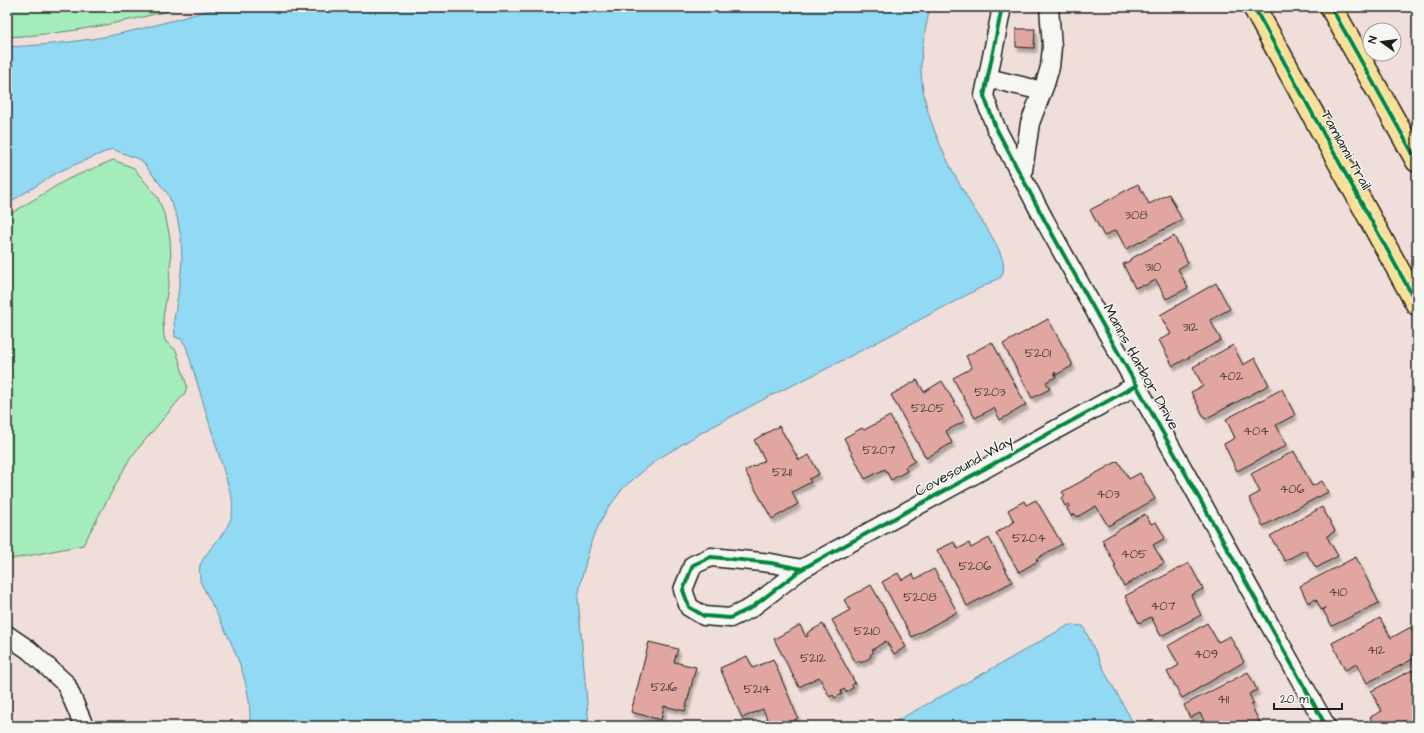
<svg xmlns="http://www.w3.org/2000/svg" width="1424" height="733" viewBox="0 0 1424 733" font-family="'Architects Daughter',sans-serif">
  <defs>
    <filter id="shadow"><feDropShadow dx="2.5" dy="4.5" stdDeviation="1" flood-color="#0004"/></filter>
  </defs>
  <rect width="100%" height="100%" fill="#efded9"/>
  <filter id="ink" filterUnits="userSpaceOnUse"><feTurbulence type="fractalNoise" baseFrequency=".025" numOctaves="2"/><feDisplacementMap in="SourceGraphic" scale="8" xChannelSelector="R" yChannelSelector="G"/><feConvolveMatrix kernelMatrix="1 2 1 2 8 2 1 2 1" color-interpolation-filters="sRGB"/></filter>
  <g filter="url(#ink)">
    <g fill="#a4ecb9" stroke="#60846a">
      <path d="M 7,7 L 182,7 C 123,23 68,34 7,37 Z"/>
      <polygon points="113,160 134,168 158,198 166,219 170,238 171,259 169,280 163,318 164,337 166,342 176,350 187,386 185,393 130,458 83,545 7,560 7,216 66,180"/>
    </g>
    <g fill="#92d9f4" stroke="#638d9e">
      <path d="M 223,7 L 930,7 C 926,27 921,47 921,67 C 921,113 948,165 971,204 C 980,220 1013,260 1001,277 L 826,369 L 766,398 L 699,434 L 658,459 L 624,487 L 606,511 L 592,539 L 582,577 L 578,598 L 589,726 L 250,726 C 250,718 250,709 249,701 C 243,657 219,620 200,581 C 200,576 199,571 200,565 C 206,551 222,538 229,523 C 233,515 233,507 232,498 L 186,346 L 181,339 L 175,337 L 174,320 L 180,281 L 182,260 L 181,237 L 177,217 L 168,194 L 141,160 L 112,149 L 60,171 L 7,204 L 7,47 C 35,46 64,43 92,39 C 136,32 179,18 223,7 Z"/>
      <polygon points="1069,625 1083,626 1107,676 1135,726 887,726 1004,662"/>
    </g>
    <g fill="#e0a69f" stroke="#1c1c1c" filter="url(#shadow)">
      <polygon points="1016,29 1035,29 1034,48 1016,47"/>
      <polygon points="1138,184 1149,204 1169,194 1182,220 1126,249 1116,230 1104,236 1090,210"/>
      <polygon points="1174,236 1188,263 1178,269 1188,288 1166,299 1156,280 1144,286 1142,285 1135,288 1123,264 1130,261 1130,259"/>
      <polygon points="1216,283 1230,309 1210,320 1221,340 1173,366 1159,340 1171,334 1160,315"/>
      <polygon points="1048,319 1072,363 1072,366 1056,375 1055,372 1054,373 1056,377 1046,382 1050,389 1032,398 1003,344"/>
      <polygon points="992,342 1026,405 1000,420 994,408 975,418 953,378 972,368 966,356"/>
      <polygon points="1233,345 1243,365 1255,358 1269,385 1205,419 1191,392 1203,386 1193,367"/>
      <polygon points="917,380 924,392 942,381 965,421 946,431 952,443 926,458 891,395"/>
      <polygon points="1282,389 1295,415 1276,425 1287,445 1237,471 1224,444 1235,438 1226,419"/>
      <polygon points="890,416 915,461 905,467 907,471 891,480 885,469 865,479 844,438 862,428 864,430"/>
      <polygon points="779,426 799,460 809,455 819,474 809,479 811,482 792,492 798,504 772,519 745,471 765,460 754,440"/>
      <polygon points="1294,451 1312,486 1322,481 1328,492 1263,526 1249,498 1260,492 1251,474"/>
      <polygon points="1118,461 1129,479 1140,473 1155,499 1108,526 1096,506 1077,517 1075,514 1071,516 1067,508 1070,506 1069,504 1065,506 1061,498 1065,496 1062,492"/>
      <polygon points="1036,500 1062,544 1036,559 1038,561 1019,572 996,533 1014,522 1008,510 1024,501 1026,505"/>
      <polygon points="1322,507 1335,531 1327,536 1327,537 1338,556 1316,568 1305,550 1285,561 1270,536"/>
      <polygon points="1145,514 1151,524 1156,522 1165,538 1153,545 1164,563 1124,586 1114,567 1116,566 1102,540"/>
      <polygon points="989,538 1012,582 967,606 937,550 954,542 958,549 969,543 971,548"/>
      <polygon points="1356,557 1379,603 1332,626 1323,610 1326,608 1321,610 1316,599 1308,603 1300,586"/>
      <polygon points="1189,563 1203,589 1191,595 1201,615 1161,636 1151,617 1139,623 1125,596"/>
      <polygon points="934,569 957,612 912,637 882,582 898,573 902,580 913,574 915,579"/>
      <polygon points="871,585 906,647 894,654 886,641 872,650 874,652 870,655 871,657 861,663 859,660 856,663 832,620 850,610 844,600"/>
      <polygon points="1380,618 1391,638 1411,627 1412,631 1415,630 1417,633 1417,657 1367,683 1357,664 1345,670 1332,643"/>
      <polygon points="1207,623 1218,642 1230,636 1244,662 1182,698 1167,672 1179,665 1168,646"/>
      <polygon points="823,624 855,683 852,685 853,688 846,692 844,689 841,691 842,694 835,698 833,695 830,697 819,677 799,687 774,639 800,625 806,637 808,636 807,633"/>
      <polygon points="649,642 678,649 674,662 696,667 685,711 664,706 661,720 631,712"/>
      <polygon points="747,656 753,668 773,659 798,718 794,720 795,723 788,726 787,723 783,725 783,726 770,726 763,709 742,718 720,668"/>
      <polygon points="1412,670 1417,680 1417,726 1374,726 1370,717 1382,711 1371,691"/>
      <polygon points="1248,672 1257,690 1249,694 1254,704 1251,705 1260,723 1255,726 1207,726 1200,713 1190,718 1184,705"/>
    </g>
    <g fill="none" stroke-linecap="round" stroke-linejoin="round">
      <defs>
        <g id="street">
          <polyline points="1002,7 984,96 996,128 1045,221 1326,726"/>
          <polyline points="988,78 1042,91"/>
          <polyline points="1022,177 1030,123 1045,84 1050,67 1052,47 1049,7"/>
          <polyline points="802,569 771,563 711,557 693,565 683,590 689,607 704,616 730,618 751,608 802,569 1137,385"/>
          <polyline points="7,635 29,650 66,684 84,726"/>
        </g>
        <g id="primary">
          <polyline points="1254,7 1417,304"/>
          <polyline points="1331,7 1417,161"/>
        </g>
      </defs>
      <use href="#street" stroke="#1c1c1c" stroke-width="21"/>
      <use href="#primary" stroke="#1c1c1c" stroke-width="25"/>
      <use href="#street" stroke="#f6f6f2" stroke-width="18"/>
      <use href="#primary" stroke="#fadf96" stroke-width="22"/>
      <defs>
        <g id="cycleway">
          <polyline points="1002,7 984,96 996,128 1045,221 1326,726"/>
          <polyline points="1254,7 1417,304"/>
          <polyline points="1331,7 1417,161"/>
          <polyline points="802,569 771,563 711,557 693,565 683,590 689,607 704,616 730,618 751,608 802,569 1137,385"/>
        </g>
      </defs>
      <use href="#cycleway" stroke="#f6f6f2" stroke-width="6"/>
      <use href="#cycleway" stroke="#00873e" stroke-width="4"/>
    </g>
  </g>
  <g text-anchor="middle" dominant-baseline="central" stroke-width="3" stroke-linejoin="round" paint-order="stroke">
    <g font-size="13" fill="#4d3e3d">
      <text x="1136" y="215">308</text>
      <text x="1153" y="267">310</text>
      <text x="1190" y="327">312</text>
      <text x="1038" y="353">5201</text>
      <text x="1231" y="376">402</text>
      <text x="990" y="392">5203</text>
      <text x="928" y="408">5205</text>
      <text x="1256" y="431">404</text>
      <text x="879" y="450">5207</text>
      <text x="782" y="472">5211</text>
      <text x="1292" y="489">406</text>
      <text x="1108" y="494">403</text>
      <text x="1029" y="538">5204</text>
      <text x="1134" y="554">405</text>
      <text x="975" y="566">5206</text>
      <text x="1338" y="592">410</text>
      <text x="920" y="597">5208</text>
      <text x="1163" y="606">407</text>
      <text x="867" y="631">5210</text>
      <text x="1376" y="650">412</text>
      <text x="1206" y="654">409</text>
      <text x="813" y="658">5212</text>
      <text x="664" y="687">5216</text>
      <text x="757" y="689">5214</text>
      <text x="1223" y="699">411</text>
    </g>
    <g font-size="15" fill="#1c1c1c" stroke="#f6f6f2">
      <text transform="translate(1346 150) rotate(61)">Tamiami Trail</text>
      <text transform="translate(1141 367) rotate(61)">Manns Harbor Drive</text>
      <text transform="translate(964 466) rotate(-29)">Covesound Way</text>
    </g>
  </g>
  <rect width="1424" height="733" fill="none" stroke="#f6f6f2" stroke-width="24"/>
  <rect x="12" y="12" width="1400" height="709" fill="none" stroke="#1c1c1c" stroke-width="1.5" filter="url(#ink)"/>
  <g transform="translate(1382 42) rotate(284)"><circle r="19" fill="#f6f6f2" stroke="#9f9f9c"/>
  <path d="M0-3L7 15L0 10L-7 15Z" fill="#1c1c1c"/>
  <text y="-6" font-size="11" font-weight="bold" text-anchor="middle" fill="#1c1c1c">N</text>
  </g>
  <path d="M1274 703v6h68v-6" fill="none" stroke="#1c1c1c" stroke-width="2"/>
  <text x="1280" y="703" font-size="12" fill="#1c1c1c" stroke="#f6f6f2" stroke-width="3" paint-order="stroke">20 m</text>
</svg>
